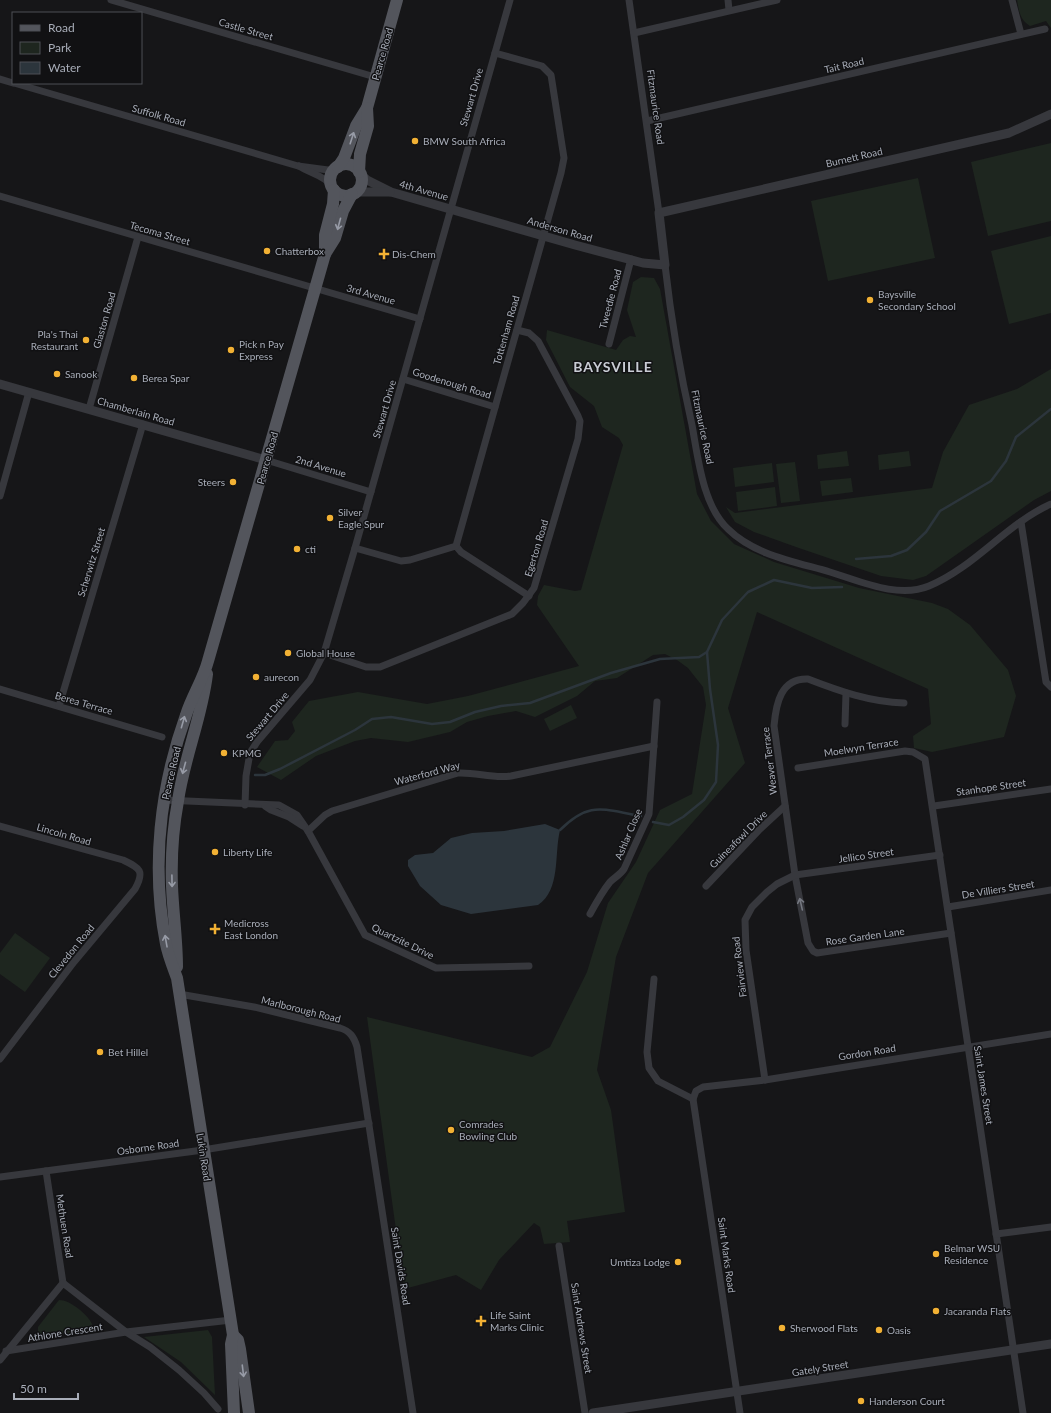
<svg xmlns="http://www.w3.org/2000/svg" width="1051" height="1413" viewBox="0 0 1051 1413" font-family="Lato,sans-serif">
  <rect width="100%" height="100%" fill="#161618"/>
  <g fill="#1e261f">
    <path d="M 1017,0 L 1051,0 L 1051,28 L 1046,21 L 1030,26 C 1020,20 1019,11 1017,0 Z"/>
    <polygon points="1051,143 1051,221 988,236 971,162"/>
    <polygon points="918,178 935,258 828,281 811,201"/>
    <polygon points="1051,236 1051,313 1009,324 991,251"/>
    <polygon points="641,277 654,278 660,289 697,494 711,521 734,544 774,562 859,588 932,603 948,609 970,625 1008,670 1016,696 1004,737 932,752 914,748 913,736 931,724 928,689 757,612 728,708 745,763 648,873 616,957 597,1070 611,1110 625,1212 567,1221 570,1242 544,1244 540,1227 534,1223 499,1260 481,1290 456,1275 404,1289 367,1017 532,1057 550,1047 587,972 608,903 636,862 660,810 692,794 706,705 703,687 688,668 677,660 665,654 653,655 617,678 595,681 577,696 535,717 516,711 488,716 467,722 450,732 408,742 371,738 355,741 316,756 281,780 257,767 275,741 288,740 295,731 292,722 309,701 358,692 427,704 468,696 579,666 537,605 538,596 544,585 575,591 581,590 623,445 619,438 602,427 594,406 570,387 546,340 547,330 616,350 623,340 630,336 636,337 627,310 633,282"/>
    <polygon points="1051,369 1051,491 1034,500 926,576 913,580 881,576 796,547 754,532 735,522 726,507 735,513 932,488 943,452 969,405 1017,389"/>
    <polygon points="847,451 849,466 818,469 817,455"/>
    <polygon points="909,451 911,466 879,470 878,455"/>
    <polygon points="795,462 800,501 781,503 776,464"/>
    <polygon points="772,463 774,482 735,487 733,468"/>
    <polygon points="851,478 853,492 822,496 820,481"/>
    <polygon points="775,487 777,506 738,511 736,492"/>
    <polygon points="571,705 577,718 550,731 544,719"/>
    <polygon points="15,933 50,958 25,992 0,974 0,953"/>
    <path d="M 59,1300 C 70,1300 87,1314 92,1324 L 90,1330 L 44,1336 L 38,1333 L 38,1327 Z"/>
    <polygon points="208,1330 212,1337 215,1395 181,1362 144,1337"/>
  </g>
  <path fill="#2c353c" d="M 545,824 L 560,830 C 554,854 561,890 538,905 L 471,914 L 441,905 L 420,886 L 408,866 L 408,860 L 415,855 L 433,853 L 451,838 L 472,833 L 504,831 Z"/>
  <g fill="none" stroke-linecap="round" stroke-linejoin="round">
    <g stroke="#2c353c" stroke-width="2.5">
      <polyline points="856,559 891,556 907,550 926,532 940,511 991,481 1006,461 1016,437 1051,409"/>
      <polyline points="255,775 265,775 280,769 355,730 372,719 391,717 432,724 450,722 475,712 501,706 530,703 611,673 660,659 699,657 707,652"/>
      <polyline points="653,822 669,825 683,817 704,800 716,782 718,745 710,689 707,652 722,620 748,592 774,580 812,588 842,587"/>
      <path d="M 560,830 C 590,800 603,810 641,816"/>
    </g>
    <g stroke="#37383d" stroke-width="7">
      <polyline points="111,0 375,77"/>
      <polyline points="629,0 659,213"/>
      <polyline points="728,0 729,10"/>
      <polyline points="1012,0 1021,34"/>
      <polyline points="634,33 777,0"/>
      <polyline points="0,79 13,83"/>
      <polyline points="14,83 298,166 328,170 335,169"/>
      <polyline points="647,121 1045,29"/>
      <path d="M 299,166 C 309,173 323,175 331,185"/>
      <polyline points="0,196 420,319"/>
      <path d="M 665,265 C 671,319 680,372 692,425 C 698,458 703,506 728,529 C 754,555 796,562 830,572 C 860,581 898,599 929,586 C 975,567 1006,524 1051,504"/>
      <polyline points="609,344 631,259"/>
      <polyline points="403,379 495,407"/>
      <polyline points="89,409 138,237"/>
      <polyline points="266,460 371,492"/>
      <polyline points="0,496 29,392"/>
      <polyline points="1021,522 1046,682 1051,687"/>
      <polyline points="456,546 461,552 529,596"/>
      <polyline points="355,548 401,561 410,560 456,546 561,173 564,158 551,75 542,66 495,53"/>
      <polyline points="324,653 366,667 380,667 512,614 523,603 534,588 578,439 580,421 578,416 538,341 529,333 517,330"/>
      <polyline points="0,689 162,737"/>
      <path d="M 904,703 C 870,702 839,691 808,679 C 781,678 776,703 774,726 L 795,875 L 808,943 L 813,951 L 817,953 L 951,933"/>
      <polyline points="59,706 143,424"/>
      <polyline points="845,724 846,693"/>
      <polyline points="798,768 905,751 913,752 925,759 1023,1413"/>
      <polyline points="164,800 279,805 297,815 308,831 365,935 436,968 529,966"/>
      <polyline points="245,805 246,776 250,753 257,742 310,680 324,653 355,548 510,0"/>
      <polyline points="265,806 271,810 289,817 303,826"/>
      <polyline points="934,806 1051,789"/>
      <path d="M 0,826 L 123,860 C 140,868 145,871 135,889 L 74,962 L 0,1059"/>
      <path d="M 308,831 L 325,815 L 332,811 L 458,773 C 476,772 493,779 511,776 L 654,746"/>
      <polyline points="706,886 759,830 785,806"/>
      <polyline points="948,907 1051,890"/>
      <path d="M 590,914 C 596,903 602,892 610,882 C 615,877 620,875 624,869 L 649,814 L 657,702"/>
      <polyline points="654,979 647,1052 649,1068 658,1081 693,1099"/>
      <path d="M 179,994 L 254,1007 L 340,1028 C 350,1031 354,1037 357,1047 L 413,1413"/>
      <polyline points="765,1080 746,950 745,920 752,907 767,892 777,884 795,875 940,855"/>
      <polyline points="46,1171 63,1283"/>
      <polyline points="0,1177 203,1150 369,1123"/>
      <polyline points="996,1234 1051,1227"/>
      <polyline points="559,1246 585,1413"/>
      <polyline points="6,1351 126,1332 231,1320"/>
      <polyline points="0,1360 63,1283 126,1332 150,1347 179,1370 204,1393 218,1409"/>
      <polyline points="740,1413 693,1099 696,1091 703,1087 765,1080 1051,1034"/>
    </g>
    <g stroke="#37383d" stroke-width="9">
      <polyline points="360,174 367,180 391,192 575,245 643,263 665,265 659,213 1009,133 1051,114"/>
      <polyline points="356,192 390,192"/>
      <polyline points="0,384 266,460"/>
      <polyline points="593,1413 1051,1344"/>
    </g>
    <g stroke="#53555c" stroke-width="12">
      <circle cx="346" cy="180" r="16"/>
      <polyline points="338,167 344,158 356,126 367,108 397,0"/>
      <polyline points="359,172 360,154 368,126 367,108"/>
      <polyline points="325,254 335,238 343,211 352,194"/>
      <path d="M 177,967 C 177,940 173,913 172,886 C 171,858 173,828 178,801 C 184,758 202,717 207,674"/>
      <polyline points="233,1335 238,1340 240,1349 249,1413"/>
      <path d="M 234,1413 L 231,1344 L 233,1335 L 177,978 C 173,967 168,955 166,944 C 151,867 160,788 186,715 C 192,696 203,680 208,661 L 315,289 L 325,254 L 325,235 L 333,204 L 334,190"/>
    </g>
  </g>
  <defs><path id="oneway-shaft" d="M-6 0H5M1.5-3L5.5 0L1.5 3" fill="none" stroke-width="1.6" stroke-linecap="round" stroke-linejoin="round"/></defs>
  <g stroke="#979ba6">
    <use href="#oneway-shaft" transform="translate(352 138) rotate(-72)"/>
    <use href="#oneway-shaft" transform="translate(339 224) rotate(105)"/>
    <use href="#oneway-shaft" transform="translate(183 722) rotate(-74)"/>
    <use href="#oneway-shaft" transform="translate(184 768) rotate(105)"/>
    <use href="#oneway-shaft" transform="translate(172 881) rotate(89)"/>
    <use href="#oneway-shaft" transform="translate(166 941) rotate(-100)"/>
    <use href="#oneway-shaft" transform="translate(243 1371) rotate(83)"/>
  </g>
  <use stroke="#757881" href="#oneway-shaft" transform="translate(801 904) rotate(-103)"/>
  <g fill="#f2b134" stroke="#111113" stroke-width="1.5">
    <circle cx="415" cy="141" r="4"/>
    <circle cx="267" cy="251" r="4"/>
    <path d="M382 248h4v4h4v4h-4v4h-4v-4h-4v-4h4z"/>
    <circle cx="870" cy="300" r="4"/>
    <circle cx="86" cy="340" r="4"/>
    <circle cx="231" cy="350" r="4"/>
    <circle cx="57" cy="374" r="4"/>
    <circle cx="134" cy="378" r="4"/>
    <circle cx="233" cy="482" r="4"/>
    <circle cx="330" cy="518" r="4"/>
    <circle cx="297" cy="549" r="4"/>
    <circle cx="288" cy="653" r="4"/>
    <circle cx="256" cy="677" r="4"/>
    <circle cx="224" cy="753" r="4"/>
    <circle cx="215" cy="852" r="4"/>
    <path d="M213 923h4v4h4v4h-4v4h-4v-4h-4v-4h4z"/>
    <circle cx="100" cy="1052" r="4"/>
    <circle cx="451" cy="1130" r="4"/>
    <circle cx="936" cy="1254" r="4"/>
    <circle cx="678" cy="1262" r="4"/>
    <circle cx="936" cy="1311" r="4"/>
    <path d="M479 1315h4v4h4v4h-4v4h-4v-4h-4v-4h4z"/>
    <circle cx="782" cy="1328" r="4"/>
    <circle cx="879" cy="1330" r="4"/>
    <circle cx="861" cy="1401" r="4"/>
  </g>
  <g text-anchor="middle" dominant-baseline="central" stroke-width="3" stroke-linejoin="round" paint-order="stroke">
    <g font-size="10" fill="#a8adb8" stroke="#111113">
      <text transform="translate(246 29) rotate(16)">Castle Street</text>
      <text transform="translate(382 54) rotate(-74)">Pearce Road</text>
      <text transform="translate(844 65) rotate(-13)">Tait Road</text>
      <text transform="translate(471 97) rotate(-74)">Stewart Drive</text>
      <text transform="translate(656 107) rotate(82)">Fitzmaurice Road</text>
      <text transform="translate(159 115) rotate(16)">Suffolk Road</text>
      <text transform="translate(854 157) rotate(-13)">Burnett Road</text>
      <text transform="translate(424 190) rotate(16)">4th Avenue</text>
      <text transform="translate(560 229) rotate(16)">Anderson Road</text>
      <text transform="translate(160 233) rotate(16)">Tecoma Street</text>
      <text transform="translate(371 294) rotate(16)">3rd Avenue</text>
      <text transform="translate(610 299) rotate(-75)">Tweedie Road</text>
      <text transform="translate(104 320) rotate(-74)">Glaston Road</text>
      <text transform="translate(506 330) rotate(-74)">Tottenham Road</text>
      <text transform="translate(452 383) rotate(17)">Goodenough Road</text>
      <text transform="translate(384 409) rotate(-74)">Stewart Drive</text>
      <text transform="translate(136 411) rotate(16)">Chamberlain Road</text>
      <text transform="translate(703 427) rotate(78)">Fitzmaurice Road</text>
      <text transform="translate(267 458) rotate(-74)">Pearce Road</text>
      <text transform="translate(321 466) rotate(17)">2nd Avenue</text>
      <text transform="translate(536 548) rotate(-73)">Egerton Road</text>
      <text transform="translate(91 562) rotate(-73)">Scherwitz Street</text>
      <text transform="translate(84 703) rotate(16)">Berea Terrace</text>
      <text transform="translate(267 716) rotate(-50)">Stewart Drive</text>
      <text transform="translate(861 747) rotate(-9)">Moelwyn Terrace</text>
      <text transform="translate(769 761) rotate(-97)">Weaver Terrace</text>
      <text transform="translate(171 773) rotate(-77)">Pearce Road</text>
      <text transform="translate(427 773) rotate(-15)">Waterford Way</text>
      <text transform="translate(991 787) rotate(-8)">Stanhope Street</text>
      <text transform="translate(64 834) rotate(16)">Lincoln Road</text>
      <text transform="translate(628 834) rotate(-67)">Ashlar Close</text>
      <text transform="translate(738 839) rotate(-45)">Guineafowl Drive</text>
      <text transform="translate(866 855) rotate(-8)">Jellico Street</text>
      <text transform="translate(998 889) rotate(-9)">De Villiers Street</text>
      <text transform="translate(865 936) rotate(-8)">Rose Garden Lane</text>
      <text transform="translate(403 941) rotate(26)">Quartzite Drive</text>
      <text transform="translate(71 951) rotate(-51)">Clevedon Road</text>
      <text transform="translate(739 967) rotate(-97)">Fairview Road</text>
      <text transform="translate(301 1009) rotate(14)">Marlborough Road</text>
      <text transform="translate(867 1052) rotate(-9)">Gordon Road</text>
      <text transform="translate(984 1085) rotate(81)">Saint James Street</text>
      <text transform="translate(148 1147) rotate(-8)">Osborne Road</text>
      <text transform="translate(204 1157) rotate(81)">Lukin Road</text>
      <text transform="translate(65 1226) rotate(81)">Methuen Road</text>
      <text transform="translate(727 1255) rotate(82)">Saint Marks Road</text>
      <text transform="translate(401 1266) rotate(81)">Saint Davids Road</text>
      <text transform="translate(582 1328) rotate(81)">Saint Andrews Street</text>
      <text transform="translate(65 1332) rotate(-9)">Athlone Crescent</text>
      <text transform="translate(820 1368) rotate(-9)">Gately Street</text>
    </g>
    <g font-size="10" fill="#a8adb8" stroke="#111113" text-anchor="start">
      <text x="423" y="141">BMW South Africa</text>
      <text x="275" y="251">Chatterbox</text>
      <text x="392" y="254">Dis-Chem</text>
      <text x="878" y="294">Baysville<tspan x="878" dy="12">Secondary School</tspan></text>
      <text x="78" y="334" text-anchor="end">Pla's Thai<tspan x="78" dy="12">Restaurant</tspan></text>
      <text x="239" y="344">Pick n Pay<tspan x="239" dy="12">Express</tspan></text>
      <text x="65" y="374">Sanook</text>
      <text x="142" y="378">Berea Spar</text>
      <text x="225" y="482" text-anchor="end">Steers</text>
      <text x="338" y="512">Silver<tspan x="338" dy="12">Eagle Spur</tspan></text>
      <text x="305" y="549">cti</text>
      <text x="296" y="653">Global House</text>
      <text x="264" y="677">aurecon</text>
      <text x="232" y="753">KPMG</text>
      <text x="223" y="852">Liberty Life</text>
      <text x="224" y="923">Medicross<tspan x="224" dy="12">East London</tspan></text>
      <text x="108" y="1052">Bet Hillel</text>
      <text x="459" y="1124">Comrades<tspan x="459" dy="12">Bowling Club</tspan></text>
      <text x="944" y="1248">Belmar WSU<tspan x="944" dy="12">Residence</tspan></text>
      <text x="670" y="1262" text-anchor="end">Umtiza Lodge</text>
      <text x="944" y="1311">Jacaranda Flats</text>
      <text x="490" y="1315">Life Saint<tspan x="490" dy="12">Marks Clinic</tspan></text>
      <text x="790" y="1328">Sherwood Flats</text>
      <text x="887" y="1330">Oasis</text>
      <text x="869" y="1401">Handerson Court</text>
    </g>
    <g font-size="14" font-weight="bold" letter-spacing="1" fill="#c9ccd4" stroke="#111113">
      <text x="613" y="366">BAYSVILLE</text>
    </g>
  </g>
  <rect x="12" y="12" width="130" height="72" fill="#111113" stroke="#4d4f55"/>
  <rect x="20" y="25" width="20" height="6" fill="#53555c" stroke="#4d4f55"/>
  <text x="48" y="32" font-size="12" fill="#a8adb8">Road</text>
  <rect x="20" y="42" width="20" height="12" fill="#1e261f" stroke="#4d4f55"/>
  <text x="48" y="52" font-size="12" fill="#a8adb8">Park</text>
  <rect x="20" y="62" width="20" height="12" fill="#2c353c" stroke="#4d4f55"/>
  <text x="48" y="72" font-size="12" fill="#a8adb8">Water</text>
  <path d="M14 1393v6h64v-6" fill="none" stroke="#a8adb8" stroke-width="2"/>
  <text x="20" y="1393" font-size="12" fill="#a8adb8" stroke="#111113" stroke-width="3" paint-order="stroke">50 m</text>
</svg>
